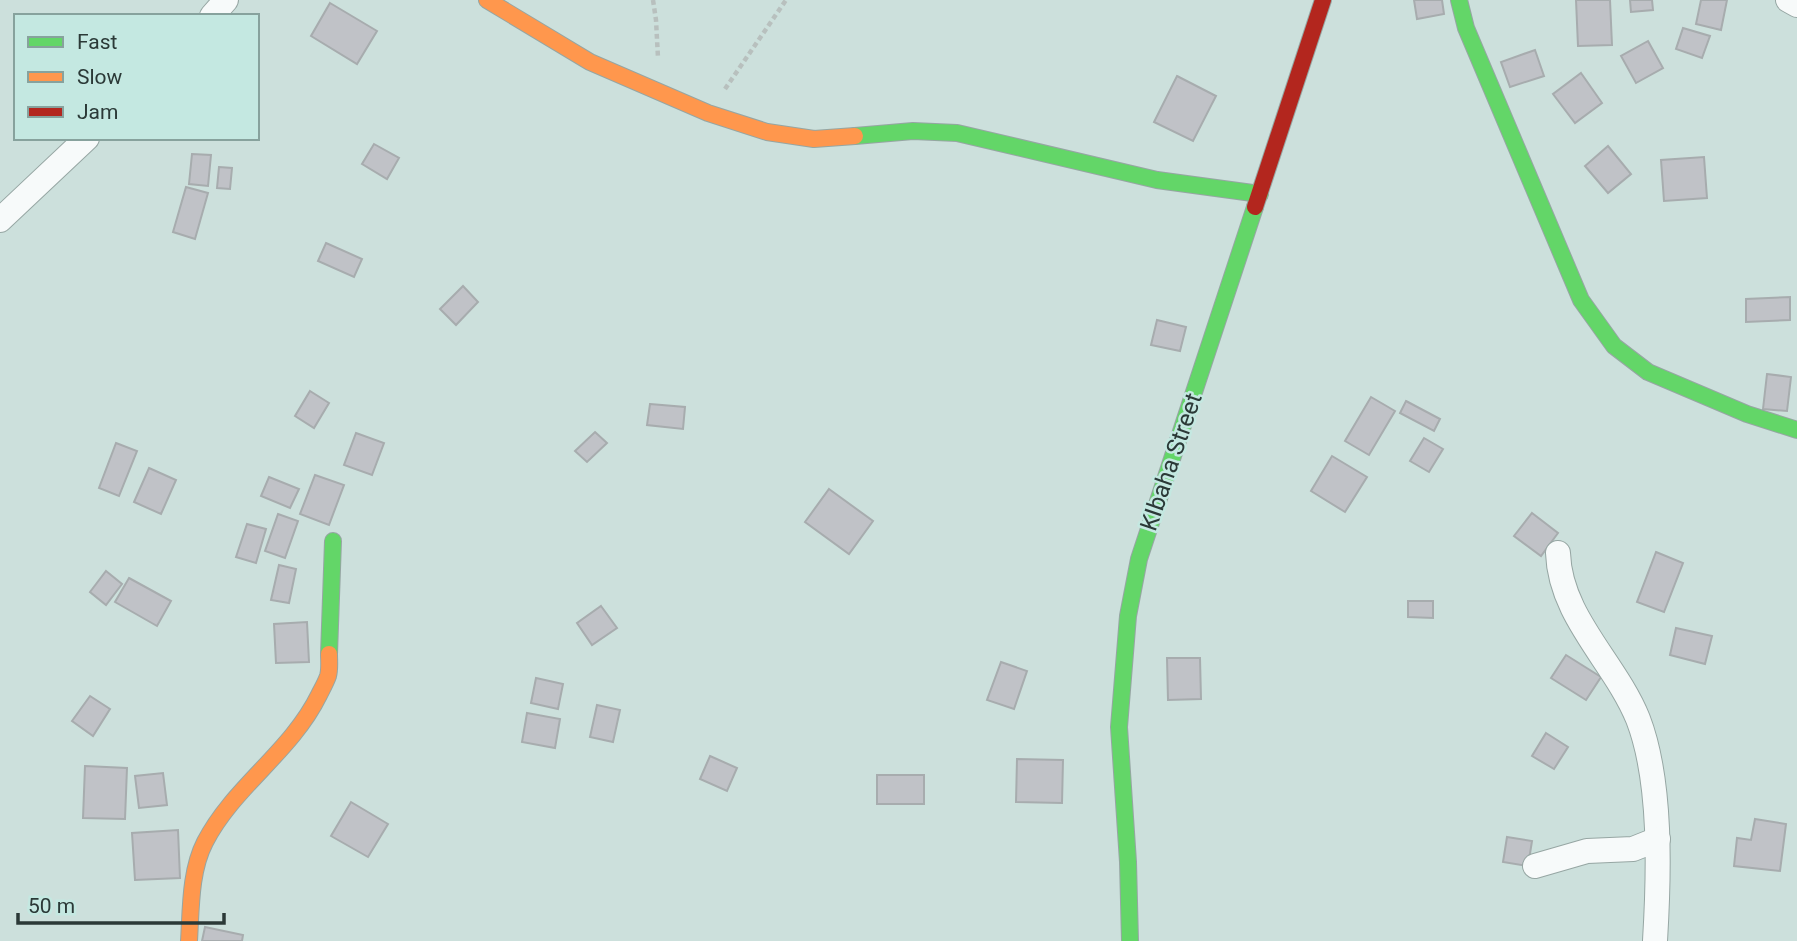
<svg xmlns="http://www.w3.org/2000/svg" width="1797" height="941" viewBox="0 0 1797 941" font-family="Roboto,sans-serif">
  <rect width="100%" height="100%" fill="#cce0dc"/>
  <g fill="#c0c2c7" stroke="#a7acae" stroke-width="2">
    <polygon points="1414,0 1442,0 1444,14 1417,19"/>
    <polygon points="1576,0 1610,0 1612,45 1578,46"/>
    <polygon points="1630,0 1652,0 1653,10 1631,12"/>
    <polygon points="1701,0 1727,0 1721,30 1696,24"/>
    <polygon points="330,3 377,31 357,64 311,36"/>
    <polygon points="1683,28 1710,36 1702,58 1676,49"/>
    <polygon points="1648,41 1663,68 1636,83 1621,56"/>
    <polygon points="1535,50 1544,76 1510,87 1501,62"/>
    <polygon points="1581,73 1602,103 1575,123 1553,94"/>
    <polygon points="1177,76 1216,96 1193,141 1154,122"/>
    <polygon points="374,144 399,158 387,179 362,164"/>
    <polygon points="1608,146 1631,174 1608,193 1585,166"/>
    <polygon points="192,154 211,155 208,186 189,184"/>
    <polygon points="1704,157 1707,198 1664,201 1661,160"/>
    <polygon points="219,167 232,168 230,189 217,188"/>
    <polygon points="186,187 208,193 195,239 173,232"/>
    <polygon points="326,243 362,259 354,277 318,261"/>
    <polygon points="463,286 478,302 456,325 440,309"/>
    <polygon points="1790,297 1790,320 1746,322 1746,299"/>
    <polygon points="1157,320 1186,327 1180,351 1151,345"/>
    <polygon points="1767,374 1791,377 1787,411 1763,409"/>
    <polygon points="310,391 329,403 314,428 295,416"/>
    <polygon points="1371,397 1395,411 1369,455 1345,441"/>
    <polygon points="1406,401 1440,419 1434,431 1400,413"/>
    <polygon points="650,404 685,407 683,429 647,425"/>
    <polygon points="595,432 607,443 587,462 575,451"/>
    <polygon points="356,433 384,443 372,475 344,465"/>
    <polygon points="1424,438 1443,449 1429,472 1410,461"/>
    <polygon points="116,443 137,451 119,496 99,488"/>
    <polygon points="1332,456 1367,477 1345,512 1311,491"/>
    <polygon points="149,468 176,480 161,514 134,502"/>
    <polygon points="315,475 344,485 329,525 300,514"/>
    <polygon points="269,477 299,489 290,508 261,496"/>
    <polygon points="829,489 873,521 849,554 805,522"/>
    <polygon points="1532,513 1558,533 1541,556 1514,536"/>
    <polygon points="278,514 298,521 285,558 265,551"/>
    <polygon points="247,524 266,529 256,563 236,557"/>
    <polygon points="1656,552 1683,563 1664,612 1637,602"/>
    <polygon points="279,565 296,569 289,603 271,600"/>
    <polygon points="106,571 122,584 106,605 90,592"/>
    <polygon points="129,578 171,601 157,626 115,602"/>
    <polygon points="1408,601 1433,601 1433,618 1408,617"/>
    <polygon points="601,606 617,628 592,645 577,623"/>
    <polygon points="307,622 309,662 276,663 274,624"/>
    <polygon points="1676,628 1712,636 1705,664 1670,655"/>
    <polygon points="1566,655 1601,677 1586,700 1551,678"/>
    <polygon points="1167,658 1200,658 1201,699 1168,700"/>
    <polygon points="1001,662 1027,671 1014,709 987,700"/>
    <polygon points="536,678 563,684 558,709 531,703"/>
    <polygon points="90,696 110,709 93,736 72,721"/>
    <polygon points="597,705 620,710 613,742 590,737"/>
    <polygon points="527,713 560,719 555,748 522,742"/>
    <polygon points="1546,733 1568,747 1554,769 1532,756"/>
    <polygon points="710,756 737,768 727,791 700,779"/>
    <polygon points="1017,759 1063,760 1062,803 1016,802"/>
    <polygon points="85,766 127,768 125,819 83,818"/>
    <polygon points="163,773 167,805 139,808 135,776"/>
    <rect x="877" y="775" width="47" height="29"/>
    <polygon points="351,802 388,824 368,857 331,836"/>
    <polygon points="1755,819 1786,824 1780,871 1734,866 1737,838 1751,840"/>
    <polygon points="178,830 180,878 135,880 132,833"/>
    <polygon points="1507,837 1532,841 1528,866 1503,862"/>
    <polygon points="205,927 243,935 242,941 202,941"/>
  </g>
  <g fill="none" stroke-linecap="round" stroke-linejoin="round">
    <defs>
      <g id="street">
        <polyline points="1788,0 1797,5"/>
        <polyline points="212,16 226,0"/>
        <polyline points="0,220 87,138"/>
        <path d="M 1558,553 C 1560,617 1615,662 1638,719 C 1662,781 1659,875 1655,941"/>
        <polyline points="1535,866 1587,851 1633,849 1658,839"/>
      </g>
      <g id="fast">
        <polyline points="1459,0 1466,28 1581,300 1614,346 1648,372 1747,414 1797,430"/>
        <polyline points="855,136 913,131 957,133 1157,180 1260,194"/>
        <polyline points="329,654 333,541"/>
        <polyline points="1130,941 1128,862 1119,727 1128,616 1139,559 1255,207"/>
      </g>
      <g id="slow">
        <polyline points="487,0 590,62 708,113 767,132 814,139 855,136"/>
        <path d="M 189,941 C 191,909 190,871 205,842 C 234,786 291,752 319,695 C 322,689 326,682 328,676 C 330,669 329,661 329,654"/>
      </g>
      <polyline id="jam" points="1255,207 1323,0"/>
    </defs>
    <use href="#street" stroke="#96a6a3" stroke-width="26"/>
    <use href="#fast" stroke="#96a6a3" stroke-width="18"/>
    <use href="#slow" stroke="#96a6a3" stroke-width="18"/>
    <use href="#jam" stroke="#96a6a3" stroke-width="18"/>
    <g stroke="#b8c0be" stroke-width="4.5" stroke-dasharray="5 3.5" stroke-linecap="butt">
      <polyline points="653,0 656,20 658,58"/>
      <polyline points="725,89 786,0"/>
    </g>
    <use href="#street" stroke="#f7fafa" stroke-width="24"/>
    <use href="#fast" stroke="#63d668" stroke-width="16"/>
    <use href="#slow" stroke="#ff974d" stroke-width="16"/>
    <use href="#jam" stroke="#b3261e" stroke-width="16"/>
  </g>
  <g text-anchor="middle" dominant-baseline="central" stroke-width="5" stroke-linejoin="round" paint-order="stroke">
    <g font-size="24" fill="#2b3937" stroke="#c4e8e1">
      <text transform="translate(1171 462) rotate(-71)">KIbaha Street</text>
    </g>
  </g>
  <rect x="14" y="14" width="245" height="126" fill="#c4e8e1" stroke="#87a29d" stroke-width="2"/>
  <rect x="28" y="37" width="35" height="10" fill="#63d668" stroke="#87a29d" stroke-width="2"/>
  <text x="77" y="49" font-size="21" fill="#2b3937">Fast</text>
  <rect x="28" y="72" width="35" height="10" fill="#ff974d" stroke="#87a29d" stroke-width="2"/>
  <text x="77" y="84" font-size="21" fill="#2b3937">Slow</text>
  <rect x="28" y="107" width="35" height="10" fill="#b3261e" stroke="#87a29d" stroke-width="2"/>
  <text x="77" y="119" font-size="21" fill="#2b3937">Jam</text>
  <path d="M18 913v10h206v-10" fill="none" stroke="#2b3937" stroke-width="3.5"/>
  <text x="28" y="913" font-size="21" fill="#2b3937" stroke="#c4e8e1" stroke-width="5" paint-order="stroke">50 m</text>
</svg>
